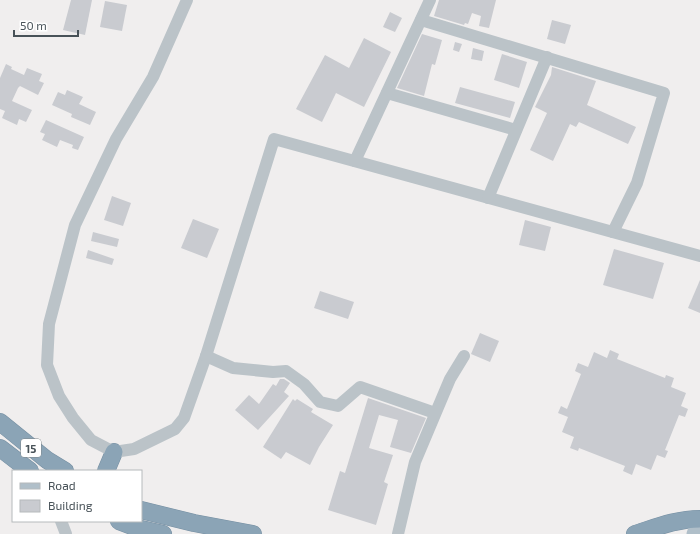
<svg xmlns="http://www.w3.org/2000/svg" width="700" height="534" viewBox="0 0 700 534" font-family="'Exo 2',sans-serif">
  <rect width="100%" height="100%" fill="#f0eeee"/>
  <g fill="#c9cbd0">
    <polygon points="71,0 92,0 85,35 63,30"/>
    <polygon points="439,0 496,0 489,28 479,26 481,16 472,13 468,24 465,23 464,25 434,16"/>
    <polygon points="105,1 127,5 122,31 100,27"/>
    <polygon points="390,12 402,18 395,32 383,27"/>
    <polygon points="552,20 571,25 565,44 547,39"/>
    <polygon points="422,34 442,40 435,65 432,64 424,96 397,88"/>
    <polygon points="364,38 391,52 364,107 336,93 322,122 296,109 325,55 349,68"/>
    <polygon points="455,42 462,44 459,52 453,50"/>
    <polygon points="473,48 484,51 482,61 471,59"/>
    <polygon points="502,54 527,62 519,88 494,80"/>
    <polygon points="6,64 12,67 11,69 24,75 27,68 42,74 39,81 44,83 38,95 20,86 18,88 12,101 32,110 26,122 19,119 17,125 2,118 5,111 0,109 0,78"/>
    <polygon points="552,67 596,81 587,105 636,127 628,144 579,122 576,127 570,124 553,161 530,150 547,113 535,107 551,75"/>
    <polygon points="460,87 515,102 510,118 455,103"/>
    <polygon points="67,90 83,97 79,104 96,112 90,125 71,117 72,114 52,105 58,92 65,95"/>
    <polygon points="46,120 84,137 78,150 72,148 73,145 60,140 57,147 42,140 45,134 40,132"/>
    <polygon points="112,196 131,203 123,226 104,220"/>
    <polygon points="193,219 219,229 207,258 181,248"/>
    <polygon points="525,220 551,227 545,251 519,245"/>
    <polygon points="93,232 119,239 117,247 91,241"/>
    <polygon points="614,249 664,263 653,299 603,285"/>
    <polygon points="88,250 114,259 112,265 86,258"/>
    <polygon points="700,280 700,313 688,308"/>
    <polygon points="320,291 354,302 348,319 314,308"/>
    <polygon points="480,333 499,341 490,362 471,354"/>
    <polygon points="610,350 619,354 617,359 665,378 666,375 674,378 671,387 686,393 681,406 688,409 685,417 679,415 665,450 668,451 665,458 657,455 651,470 636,464 632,475 623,471 625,466 579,448 578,451 570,448 574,437 562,432 568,417 558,413 561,406 567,409 581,374 575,371 578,363 588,367 594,352 607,358"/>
    <polygon points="280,379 284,379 290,383 284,392 289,396 258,430 235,410 249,395 259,404 273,384 276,386"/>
    <polygon points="368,398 426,418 411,453 390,447 398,420 379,415 369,448 393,455 384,482 388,484 376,525 328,510 340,471 345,473"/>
    <polygon points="293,399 295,401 297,399 313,409 311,412 333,425 319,447 310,465 286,452 281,459 263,447"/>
  </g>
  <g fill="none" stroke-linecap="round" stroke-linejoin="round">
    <defs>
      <g id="highway">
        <polyline points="0,422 47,460 65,471"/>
        <polyline points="0,448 30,471"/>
        <polyline points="106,471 114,452"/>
        <polyline points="141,510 194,523 253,534"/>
        <polyline points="119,521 137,528 163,534"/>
        <path d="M 635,534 C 657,527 677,519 700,519"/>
      </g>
    </defs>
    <use href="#highway" stroke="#768fa2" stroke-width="18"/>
    <g stroke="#bbc3c8" stroke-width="12">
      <polyline points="187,0 153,77 116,139 75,225 49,324 47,365 59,396 73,418 91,440 114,452 134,449 175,429 184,418 206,356 274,139 700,256"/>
      <polyline points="421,20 664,93 637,183 613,232"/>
      <polyline points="387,93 516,130"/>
      <polyline points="355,161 430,0"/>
      <polyline points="488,198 547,57"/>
      <polyline points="206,356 233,368 273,372 286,371 304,384 320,402 338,406 360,387 435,413"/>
      <polyline points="61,521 66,534"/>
      <polyline points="398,534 415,462 450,379 464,356"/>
    </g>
    <polyline stroke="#b0bfc9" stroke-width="15" points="694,534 700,519"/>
    <use href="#highway" stroke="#8ba4b6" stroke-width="17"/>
  </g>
  <g text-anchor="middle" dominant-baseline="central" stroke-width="3" stroke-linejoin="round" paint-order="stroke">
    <rect fill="#fff" stroke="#7f868a" stroke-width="1" x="21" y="439" width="20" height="18" rx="3"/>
    <g font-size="11" font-weight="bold" fill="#485258">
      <text x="31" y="448">15</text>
    </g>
  </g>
  <rect x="12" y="470" width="130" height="52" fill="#ffffff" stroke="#b6babc"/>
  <rect x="20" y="483" width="20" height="6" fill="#b0bfc9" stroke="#b6babc"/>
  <text x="48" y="490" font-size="12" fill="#485258">Road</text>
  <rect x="20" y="500" width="20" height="12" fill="#c9cbd0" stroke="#b6babc"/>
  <text x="48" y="510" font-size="12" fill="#485258">Building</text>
  <path d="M14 30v6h64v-6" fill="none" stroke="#485258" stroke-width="2"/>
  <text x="20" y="30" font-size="12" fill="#485258" stroke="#ffffff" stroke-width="3" paint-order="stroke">50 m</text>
</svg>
